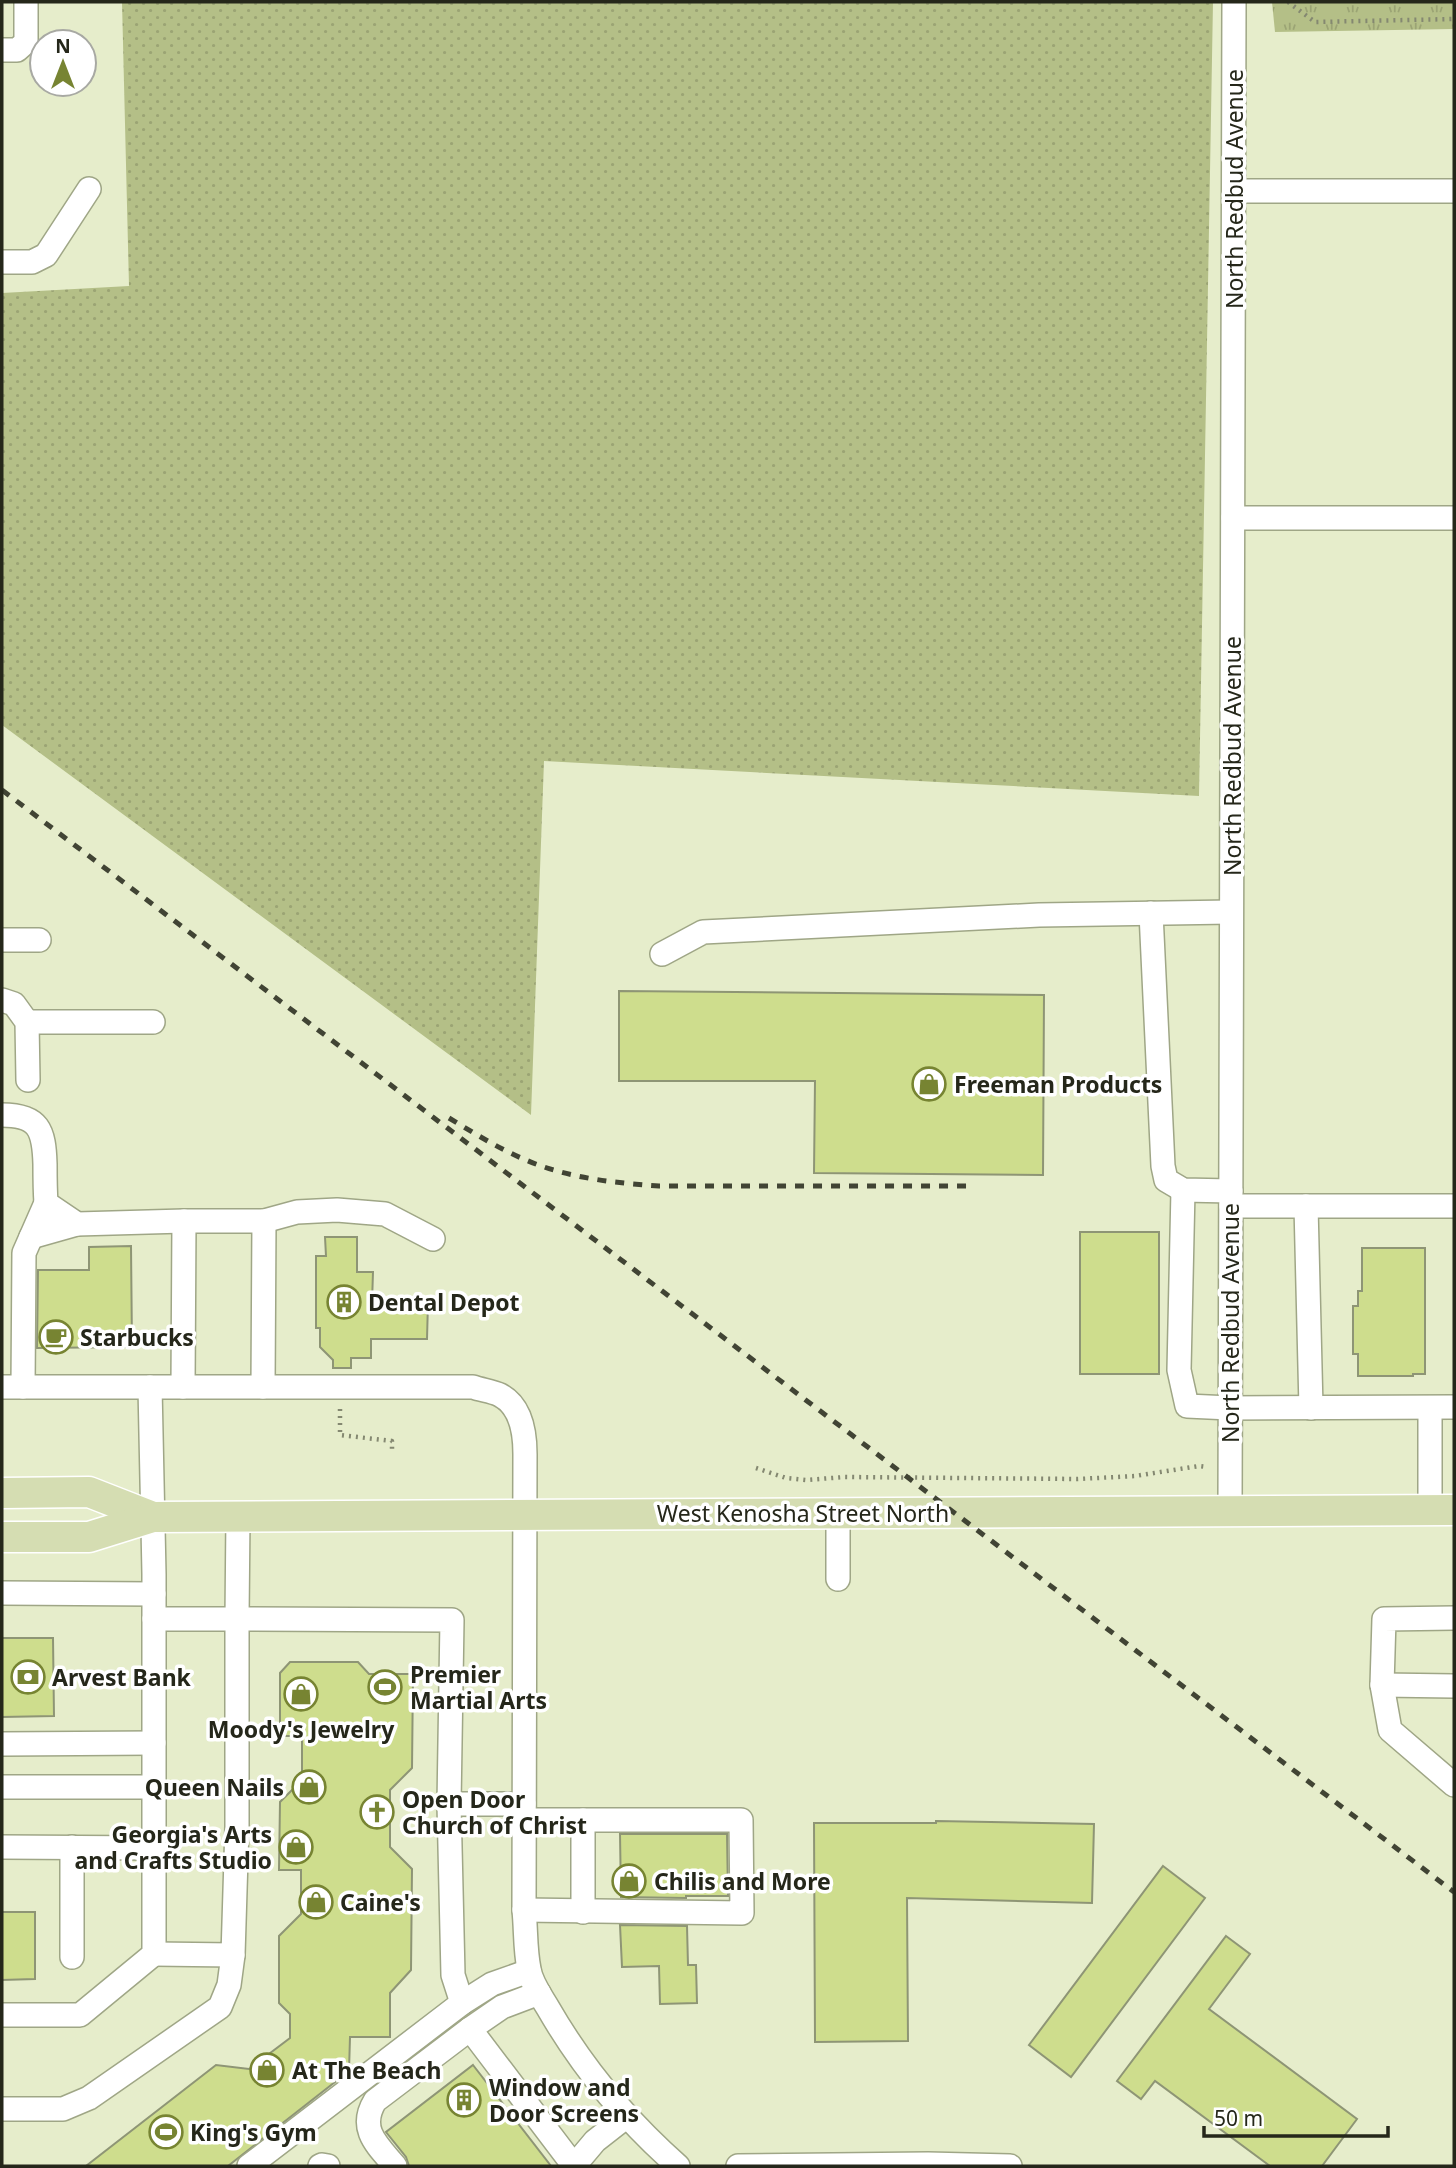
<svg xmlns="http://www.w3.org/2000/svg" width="1456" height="2168" viewBox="0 0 1456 2168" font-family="'Noto Sans',sans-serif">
  <defs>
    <pattern id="grass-dots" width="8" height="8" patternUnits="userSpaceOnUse" patternTransform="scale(1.75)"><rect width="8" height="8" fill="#b4bf87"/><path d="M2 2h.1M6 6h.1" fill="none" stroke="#9ba474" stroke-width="1.8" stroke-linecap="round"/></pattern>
    <pattern id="park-tufts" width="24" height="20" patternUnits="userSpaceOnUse" patternTransform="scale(1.75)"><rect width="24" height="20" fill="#b4bf87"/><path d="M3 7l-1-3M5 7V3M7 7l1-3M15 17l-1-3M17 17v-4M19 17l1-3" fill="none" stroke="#9ba474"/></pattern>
  </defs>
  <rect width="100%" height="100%" fill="#e6edcb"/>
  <polygon fill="url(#grass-dots)" points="122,2 1213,2 1199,796 544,761 531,1115 2,725 2,293 129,286"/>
  <polygon fill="url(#park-tufts)" points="1272,2 1454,2 1454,29 1275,32"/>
  <g fill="#cedd8d" stroke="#8e9575" stroke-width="2">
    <polygon points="619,991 1044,995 1043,1175 814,1173 815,1081 619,1081"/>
    <rect x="1080" y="1232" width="79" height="142"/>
    <polygon points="325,1237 357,1237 357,1272 373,1272 372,1303 428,1302 427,1339 371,1339 371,1358 351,1358 351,1368 333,1368 333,1360 320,1347 320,1328 316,1328 316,1256 326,1256"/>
    <polygon points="131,1246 132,1347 37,1348 38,1270 89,1270 89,1247"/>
    <polygon points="1362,1248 1425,1248 1425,1374 1413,1374 1413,1376 1358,1376 1358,1354 1353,1354 1353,1306 1358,1306 1358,1291 1362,1291"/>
    <polygon points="2,1638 53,1638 54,1716 2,1717"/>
    <polygon points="290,1662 358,1662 369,1674 413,1674 412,1768 390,1790 390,1847 412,1869 411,1970 390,1993 390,2037 350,2037 349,2071 228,2166 86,2166 216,2065 249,2069 290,2038 290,2014 279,2003 279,1936 301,1914 301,1870 279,1870 280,1802 302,1780 302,1736 280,1736 280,1673"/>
    <polygon points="936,1821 1094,1824 1092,1903 907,1898 908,2041 815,2042 814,1823 936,1823"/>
    <polygon points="620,1834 727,1834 728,1896 686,1896 686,1898 621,1897"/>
    <polygon points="1163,1866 1205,1898 1071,2077 1029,2045"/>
    <polygon points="2,1912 35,1912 35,1979 2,1980"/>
    <polygon points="620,1925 687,1926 688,1965 696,1965 697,2003 660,2004 659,1966 622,1967"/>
    <polygon points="1226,1936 1250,1954 1209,2009 1357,2119 1322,2166 1270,2166 1155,2081 1141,2099 1117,2081"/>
    <polygon points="473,2065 551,2166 409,2166 406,2157 386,2132"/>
  </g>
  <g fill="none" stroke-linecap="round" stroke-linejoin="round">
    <defs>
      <g id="minor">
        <polyline points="2,50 17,50 26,42 26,2"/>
        <polyline points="1234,191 1454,191"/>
        <polyline points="2,262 32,262 46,255 89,189"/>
        <polyline points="1233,518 1454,518"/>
        <polyline points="1151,913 1163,1166 1166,1180 1183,1190 1231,1191"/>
        <polyline points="2,940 39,940"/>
        <polyline points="662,954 703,932 1039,915 1231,912"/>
        <polyline points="2,1000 14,1004 27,1022 28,1080"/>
        <polyline points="27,1022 153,1022"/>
        <path d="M 2,1115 C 39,1115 44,1130 45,1164 C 45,1177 45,1190 46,1203 L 77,1224 L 184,1221"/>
        <polyline points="1183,1190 1179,1370 1187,1406 1230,1408 1454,1407"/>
        <polyline points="1231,1206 1454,1206"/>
        <polyline points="1306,1206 1311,1408"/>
        <polyline points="31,1237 77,1224"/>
        <path d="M 2,1387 L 473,1387 C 481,1390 492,1391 500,1395 C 521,1406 525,1433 525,1454 L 524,1910 C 526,1929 525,1950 529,1969 C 531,1983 541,1996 548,2008 C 582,2067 627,2121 678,2166"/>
        <polyline points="23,1387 24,1253 46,1203"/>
        <polyline points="183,1387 184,1221 264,1221 297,1212 337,1210 385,1214 433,1239"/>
        <polyline points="263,1387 264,1221"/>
        <polyline points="1430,1408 1430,1510"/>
        <polyline points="1230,1510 1234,2"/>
        <polyline points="838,1513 838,1579"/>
        <polyline points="238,1516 237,1619 452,1620 449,1804 453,1975 462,2003"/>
        <polyline points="2,1593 154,1594"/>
        <polyline points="1454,1618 1384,1619 1382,1685 1390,1730 1454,1785"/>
        <polyline points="154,1619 237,1619 237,1826 233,1955 154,1954"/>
        <polyline points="1382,1685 1454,1686"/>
        <polyline points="2,1744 154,1743"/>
        <polyline points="2,1787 154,1787"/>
        <polyline points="449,1804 524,1804"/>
        <polyline points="524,1820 741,1820 742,1913 524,1910"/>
        <polyline points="583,1820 583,1912"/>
        <polyline points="2,1847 154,1848"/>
        <polyline points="72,1957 72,1847"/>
        <polyline points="539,1993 502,2007 470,2029 574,2166"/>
        <polyline points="2,2015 80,2015 154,1954 154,1574 150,1387"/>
        <polyline points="2,2109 63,2109 89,2098 220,2007 229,1985 233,1955"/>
        <polyline points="249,2166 462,2003 492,1984 529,1971"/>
        <polyline points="320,2166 322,2165 328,2166"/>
        <path d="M 395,2166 C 377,2145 358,2129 375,2101 L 470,2029"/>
        <polyline points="574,2166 595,2141 627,2116"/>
        <polyline points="738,2166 928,2164 1010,2166"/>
      </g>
      <g id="major">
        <polyline points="2,1493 89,1492 153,1517"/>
        <polyline points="2,1537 89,1537 153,1517 1454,1510"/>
      </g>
    </defs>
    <use href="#minor" stroke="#9fa686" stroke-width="26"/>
    <use href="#major" stroke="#fff" stroke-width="33"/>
    <g stroke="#848871" stroke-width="4.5" stroke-dasharray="2 5" stroke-linecap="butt">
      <polyline points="1288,2 1315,22 1454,19"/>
      <polyline points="340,1409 340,1435 392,1441 392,1452"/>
      <polyline points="756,1468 786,1478 806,1480 845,1477 1078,1479 1135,1476 1199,1466 1207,1467"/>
    </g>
    <use href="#minor" stroke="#fff" stroke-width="23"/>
    <use href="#major" stroke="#d5ddb2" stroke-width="30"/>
    <g stroke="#414434" stroke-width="5" stroke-dasharray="9 9" stroke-linecap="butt">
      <polyline points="2,790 1454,1892"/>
      <path d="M 449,1118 C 474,1133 499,1149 526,1160 C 567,1178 615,1183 659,1186 L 967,1186"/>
    </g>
  </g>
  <defs>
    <symbol id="shop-ring" viewBox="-11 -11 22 22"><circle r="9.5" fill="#fff" stroke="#778432" stroke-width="1.5"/><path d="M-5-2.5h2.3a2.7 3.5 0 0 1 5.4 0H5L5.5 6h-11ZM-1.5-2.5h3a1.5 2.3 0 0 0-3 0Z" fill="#778432"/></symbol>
    <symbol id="building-ring" viewBox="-11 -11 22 22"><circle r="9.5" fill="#fff" stroke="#778432" stroke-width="1.5"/><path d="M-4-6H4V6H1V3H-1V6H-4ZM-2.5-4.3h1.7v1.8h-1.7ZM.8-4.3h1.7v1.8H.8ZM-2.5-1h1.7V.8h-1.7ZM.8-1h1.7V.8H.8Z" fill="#778432"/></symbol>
    <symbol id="cafe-ring" viewBox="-11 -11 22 22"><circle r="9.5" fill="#fff" stroke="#778432" stroke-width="1.5"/><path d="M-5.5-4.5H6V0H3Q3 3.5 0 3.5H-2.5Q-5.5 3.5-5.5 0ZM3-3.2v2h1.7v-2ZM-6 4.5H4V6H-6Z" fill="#778432"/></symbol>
    <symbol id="bank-ring" viewBox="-11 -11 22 22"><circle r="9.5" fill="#fff" stroke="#778432" stroke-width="1.5"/><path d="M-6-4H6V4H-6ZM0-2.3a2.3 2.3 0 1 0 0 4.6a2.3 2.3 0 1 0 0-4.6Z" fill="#778432"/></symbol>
    <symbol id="stadium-ring" viewBox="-11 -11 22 22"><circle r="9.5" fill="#fff" stroke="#778432" stroke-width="1.5"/><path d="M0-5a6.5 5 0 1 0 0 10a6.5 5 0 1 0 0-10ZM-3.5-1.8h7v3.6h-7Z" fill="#778432"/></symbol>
    <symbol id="church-ring" viewBox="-11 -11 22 22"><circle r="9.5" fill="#fff" stroke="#778432" stroke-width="1.5"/><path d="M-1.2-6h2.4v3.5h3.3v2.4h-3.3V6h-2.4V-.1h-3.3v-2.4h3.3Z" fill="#778432"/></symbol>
  </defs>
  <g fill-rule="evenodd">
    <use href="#shop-ring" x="910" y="1065" width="38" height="38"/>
    <use href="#building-ring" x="325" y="1283" width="38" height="38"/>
    <use href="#cafe-ring" x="37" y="1318" width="38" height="38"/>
    <use href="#bank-ring" x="9" y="1658" width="38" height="38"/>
    <use href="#stadium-ring" x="366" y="1668" width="38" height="38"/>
    <use href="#shop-ring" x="282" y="1675" width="38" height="38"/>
    <use href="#shop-ring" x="290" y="1768" width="38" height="38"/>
    <use href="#church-ring" x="358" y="1793" width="38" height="38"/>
    <use href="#shop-ring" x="277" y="1828" width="38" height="38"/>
    <use href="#shop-ring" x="610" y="1862" width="38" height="38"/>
    <use href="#shop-ring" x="297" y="1883" width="38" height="38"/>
    <use href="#shop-ring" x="248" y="2051" width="38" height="38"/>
    <use href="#building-ring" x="445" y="2081" width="38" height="38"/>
    <use href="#stadium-ring" x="147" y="2113" width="38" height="38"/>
  </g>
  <g text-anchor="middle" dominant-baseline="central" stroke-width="7" stroke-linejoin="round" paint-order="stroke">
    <g font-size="23" fill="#25271a" stroke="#fff">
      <text transform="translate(1234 189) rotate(-90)">North Redbud Avenue</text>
      <text transform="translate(1232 756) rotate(-90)">North Redbud Avenue</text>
      <text transform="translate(1230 1323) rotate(-90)">North Redbud Avenue</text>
      <text x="803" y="1513">West Kenosha Street North</text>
    </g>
    <g font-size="23" font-weight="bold" fill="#25271a" stroke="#fff" text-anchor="start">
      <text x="954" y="1084">Freeman Products</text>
      <text x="368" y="1302">Dental Depot</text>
      <text x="80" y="1337">Starbucks</text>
      <text x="410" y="1674">Premier<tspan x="410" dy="26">Martial Arts</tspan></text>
      <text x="52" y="1677">Arvest Bank</text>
      <text x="301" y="1729" text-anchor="middle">Moody's Jewelry</text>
      <text x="284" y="1787" text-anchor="end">Queen Nails</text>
      <text x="402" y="1799">Open Door<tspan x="402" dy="26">Church of Christ</tspan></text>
      <text x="272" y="1834" text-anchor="end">Georgia's Arts<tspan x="272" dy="26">and Crafts Studio</tspan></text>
      <text x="654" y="1881">Chilis and More</text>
      <text x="340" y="1902">Caine's</text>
      <text x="292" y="2070">At The Beach</text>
      <text x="489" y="2087">Window and<tspan x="489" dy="26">Door Screens</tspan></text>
      <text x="190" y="2132">King's Gym</text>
    </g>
  </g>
  <rect width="1456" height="2168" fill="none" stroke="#25271a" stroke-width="7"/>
  <g transform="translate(63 63)"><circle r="33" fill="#ffffff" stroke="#a8a9a3" stroke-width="2"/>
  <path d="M0-5L12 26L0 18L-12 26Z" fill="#778432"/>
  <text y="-10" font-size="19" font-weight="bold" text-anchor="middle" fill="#25271a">N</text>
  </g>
  <path d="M1204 2126v10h184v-10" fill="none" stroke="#25271a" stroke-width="3.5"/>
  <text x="1214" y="2126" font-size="21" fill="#25271a" stroke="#ffffff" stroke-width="5" paint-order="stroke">50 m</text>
</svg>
